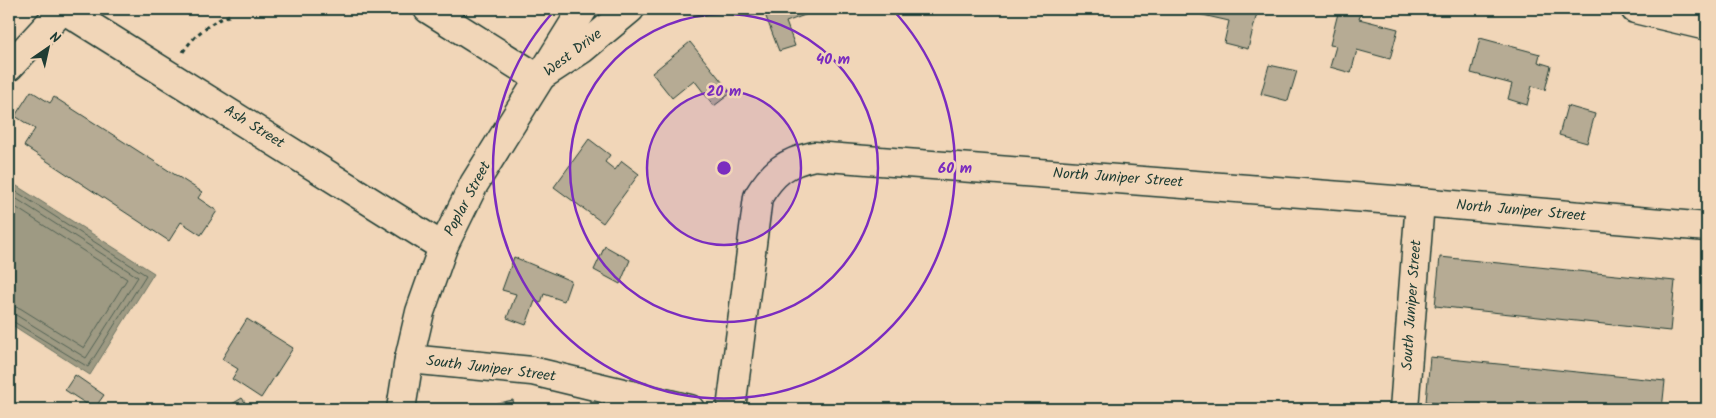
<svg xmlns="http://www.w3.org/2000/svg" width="1716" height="418" viewBox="0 0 1716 418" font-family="Kalam,sans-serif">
  <rect width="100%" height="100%" fill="#f1d6b8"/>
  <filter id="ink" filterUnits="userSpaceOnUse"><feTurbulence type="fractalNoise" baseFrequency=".02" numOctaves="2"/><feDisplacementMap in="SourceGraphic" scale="10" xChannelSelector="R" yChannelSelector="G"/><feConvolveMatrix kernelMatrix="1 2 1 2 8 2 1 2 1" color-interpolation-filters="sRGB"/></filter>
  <g filter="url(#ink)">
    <polygon fill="#9e9a83" stroke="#6b7563" points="9,181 154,273 90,375 9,323"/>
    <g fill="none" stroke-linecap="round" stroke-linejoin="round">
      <g stroke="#526254" stroke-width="1">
        <polyline points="9,187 146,275 88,367 9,319"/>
        <polyline points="9,194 138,277 86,358 16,315 9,313"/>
        <polyline points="9,203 127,279 84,348 20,308 9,306"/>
      </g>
    </g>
    <g fill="#b6ab94" stroke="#1f3d34">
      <polygon points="763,9 821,9 786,22 795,46 779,51"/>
      <polygon points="1195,9 1258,9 1248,49 1224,43 1229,21 1194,13"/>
      <polygon points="1339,9 1361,13 1359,19 1398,29 1390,59 1357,50 1351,73 1330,67 1336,46 1330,45"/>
      <polygon points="1480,38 1540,54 1538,62 1551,66 1545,90 1532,86 1527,105 1508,99 1512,84 1471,73"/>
      <polygon points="690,42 731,93 714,106 694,80 672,98 652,73"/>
      <polygon points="1269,65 1297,71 1288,101 1261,94"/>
      <polygon points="31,91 50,103 54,97 202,192 198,198 217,211 201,235 181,222 169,241 24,146 35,129 15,116"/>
      <polygon points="1567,106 1595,114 1587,143 1559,135"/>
      <polygon points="589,139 610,155 605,162 615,170 622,161 639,174 603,223 554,187"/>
      <polygon points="605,246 630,260 620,284 594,270"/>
      <polygon points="514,257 571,281 564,301 544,294 541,303 535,301 526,325 507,318 516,294 502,290"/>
      <polygon points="1440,257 1675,281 1670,331 1435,306"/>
      <polygon points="247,319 293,348 261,398 232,379 238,369 222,359"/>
      <polygon points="1430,357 1665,381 1662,409 1491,409 1426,402"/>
      <polygon points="75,375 104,395 94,409 65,390"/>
      <polygon points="242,398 250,409 224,409"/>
      <polygon points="513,400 515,409 484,409 483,406"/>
    </g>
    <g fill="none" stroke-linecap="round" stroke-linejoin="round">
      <defs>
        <g id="minor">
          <polyline points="63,9 443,247"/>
          <polyline points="428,9 538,78 582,49 630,9"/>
          <polyline points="1635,9 1707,26"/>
          <polyline points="9,67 63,9"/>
          <polyline points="409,359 532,371 690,409"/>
          <polyline points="401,409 409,359 420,312 443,247 474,184 583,9"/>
          <path d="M 731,409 L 758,197 C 773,172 786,162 814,156 L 1420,202 L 1707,227"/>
          <polyline points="1404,409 1420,202"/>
        </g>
      </defs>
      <use href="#minor" stroke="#1f3d34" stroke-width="31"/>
      <path stroke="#1f3d34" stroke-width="3" stroke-dasharray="4 4" stroke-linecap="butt" d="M 183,52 C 195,34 212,20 232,15"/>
      <use href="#minor" stroke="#f1d6b8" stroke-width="28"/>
    </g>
  </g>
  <circle cx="724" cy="168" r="77" fill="#7b2cbf" fill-opacity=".12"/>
  <g fill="none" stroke="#7b2cbf" stroke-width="2.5">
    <circle cx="724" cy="168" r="77"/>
    <circle cx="724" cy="168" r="154"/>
    <path d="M892 9A231 231 0 1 1 556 9"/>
  </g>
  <g text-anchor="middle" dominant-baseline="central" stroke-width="5" stroke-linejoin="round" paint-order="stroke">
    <g font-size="15" fill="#1f3d34" stroke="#f1d6b8">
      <text transform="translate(573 53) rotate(-37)">West Drive</text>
      <text transform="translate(254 127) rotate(32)">Ash Street</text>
      <text transform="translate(1118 178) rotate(4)">North Juniper Street</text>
      <text transform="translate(468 199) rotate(-62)">Poplar Street</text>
      <text transform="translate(1521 211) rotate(5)">North Juniper Street</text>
      <text transform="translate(1412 305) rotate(-86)">South Juniper Street</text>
      <text transform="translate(491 369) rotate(7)">South Juniper Street</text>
    </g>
  </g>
  <circle cx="724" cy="168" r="8" fill="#7b2cbf" stroke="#f1d6b8" stroke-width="2.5"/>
  <g font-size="15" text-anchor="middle" font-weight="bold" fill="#7b2cbf" stroke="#f1d6b8" stroke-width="5" stroke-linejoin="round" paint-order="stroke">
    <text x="833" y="64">40 m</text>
    <text x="724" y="96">20 m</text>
    <text x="955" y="173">60 m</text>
  </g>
  <rect width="1716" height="418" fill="none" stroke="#f1d6b8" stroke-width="30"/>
  <rect x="15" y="15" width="1686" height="388" fill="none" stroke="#1f3d34" stroke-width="2" filter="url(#ink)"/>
  <g transform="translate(48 48) rotate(34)" stroke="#f1d6b8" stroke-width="4" paint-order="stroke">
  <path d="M0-4L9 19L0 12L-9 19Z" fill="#1f3d34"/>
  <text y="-8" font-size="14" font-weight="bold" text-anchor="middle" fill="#1f3d34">N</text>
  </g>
</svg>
